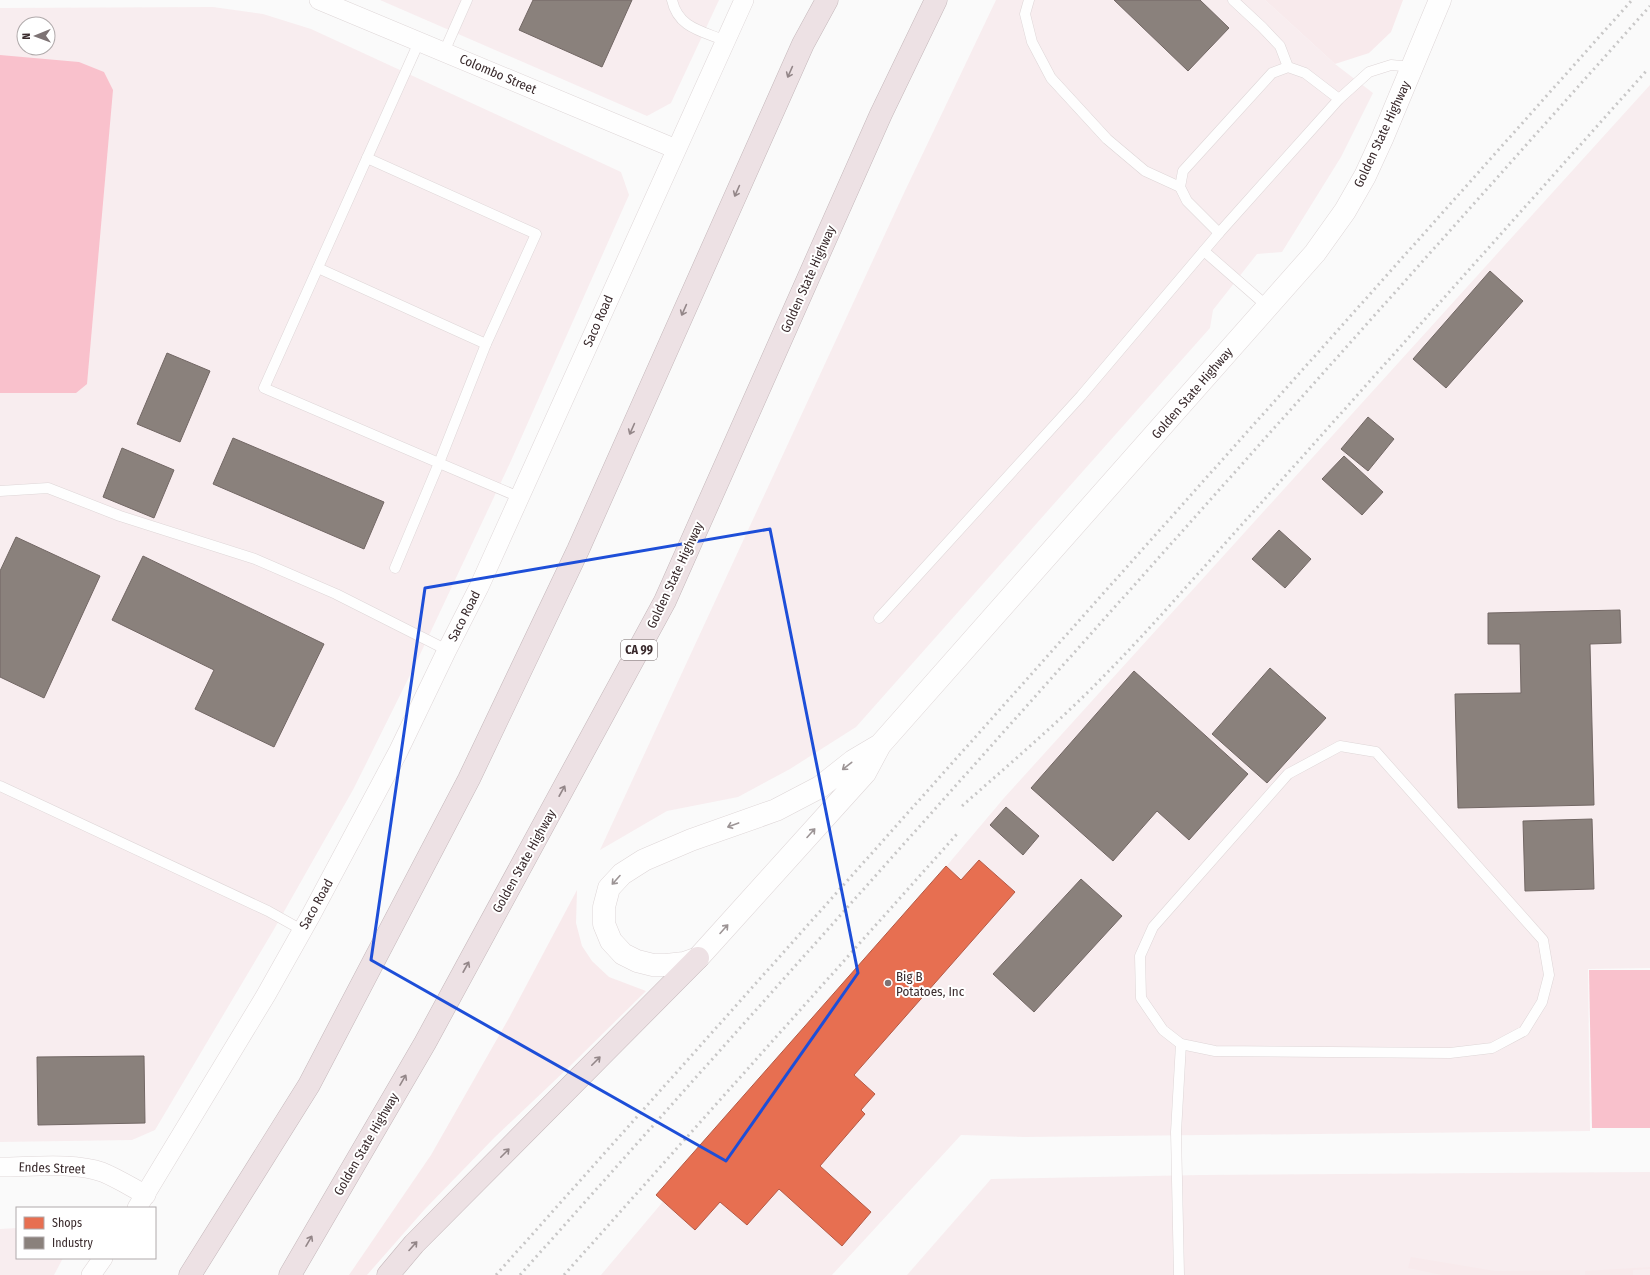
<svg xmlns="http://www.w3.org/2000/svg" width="1650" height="1275" viewBox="0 0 1650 1275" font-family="'Fira Sans Condensed',sans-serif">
  <rect width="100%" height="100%" fill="#fafafa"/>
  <g fill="#f8edef" fill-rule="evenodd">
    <polygon points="380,0 719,0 671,103 647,116"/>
    <polygon points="996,0 1265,0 1335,64 1373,93 1341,157 1282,252 1257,254 1213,310 1210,328 856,727 790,769 738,797 667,811 600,850 904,193"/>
    <path d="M 213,7 L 263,14 L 311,29 L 621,172 L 629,195 L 510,463 L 416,663 L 354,788 L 273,931 L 155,1130 L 132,1140 L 0,1142 L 0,8 ZM 24,24 L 48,24 L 48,48 L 24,48 Z"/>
    <polygon points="1650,85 1650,968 1588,969 1590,1131 1024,1137 961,1135 832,1275 601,1275 1004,798"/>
    <polygon points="1650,1172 1650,1275 907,1275 991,1179 1201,1175"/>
    <polygon points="17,1228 17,1258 63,1258 54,1275 0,1275 0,1229"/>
  </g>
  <g fill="#f8eaec">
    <polygon points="1265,0 1403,0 1391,32 1369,53 1335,64"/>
    <polygon points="577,890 576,923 582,946 592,961 609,977 646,991 569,1067 495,1137 425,1209 367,1275 349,1275 431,1155 509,1018"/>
    <polygon points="1411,1257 1495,1271 1580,1270 1580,1275 1442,1275 1408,1268"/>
    <polygon points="1650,1267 1650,1269 1633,1270 1633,1275 1585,1275 1585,1271"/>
  </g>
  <g fill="#f9c1cc">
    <polygon points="0,55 79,62 104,72 113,90 87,384 76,393 0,393"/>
    <polygon points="1589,970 1650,970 1650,1128 1592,1128"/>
  </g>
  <polygon fill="#e76f51" stroke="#b35a46" points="979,860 1015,892 854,1075 875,1094 861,1110 865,1114 820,1166 871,1212 842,1246 779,1189 747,1225 720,1202 695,1230 656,1195 946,866 961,880"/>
  <g fill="#8a817c" stroke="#726764">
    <polygon points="533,0 632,0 602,67 519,30"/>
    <polygon points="1114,0 1200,0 1229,28 1188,71"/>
    <polygon points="1490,271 1523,301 1446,388 1413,359"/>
    <polygon points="167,353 210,371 180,442 137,424"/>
    <polygon points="1368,417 1394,439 1368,471 1341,449"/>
    <polygon points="233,438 384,502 364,549 213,484"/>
    <polygon points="122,448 174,470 154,518 103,497"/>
    <polygon points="1344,456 1383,492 1362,515 1322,479"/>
    <polygon points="1279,530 1311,559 1285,588 1252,559"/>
    <polygon points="16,537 100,576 44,698 0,677 0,571"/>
    <polygon points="143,556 324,644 274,747 195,709 214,670 112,620"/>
    <polygon points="1620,610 1621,643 1590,644 1594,805 1458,808 1455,694 1521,693 1520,644 1488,644 1488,613"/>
    <polygon points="1270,668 1326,718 1267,783 1212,734"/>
    <polygon points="1134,671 1248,774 1189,840 1157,811 1113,861 1031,788"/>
    <polygon points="1006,807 1039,836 1023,855 990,825"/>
    <polygon points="1592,819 1594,889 1525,891 1523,821"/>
    <polygon points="1081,879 1122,916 1034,1012 993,974"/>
    <polygon points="144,1056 145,1123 38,1125 37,1057"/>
  </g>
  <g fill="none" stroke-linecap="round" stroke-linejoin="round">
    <defs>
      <g id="service">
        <path d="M 672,0 C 678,28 702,31 726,41"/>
        <polyline points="1029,0 1025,14 1032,42 1051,78 1107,139 1145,171 1180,187"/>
        <polyline points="1233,0 1262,27 1280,46 1288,67"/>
        <polyline points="444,52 467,0"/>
        <polyline points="367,158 419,42"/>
        <polyline points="1219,233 1187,201 1180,187 1183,171 1272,73 1288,67 1305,73 1339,99"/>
        <polyline points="1204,251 1268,307"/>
        <polyline points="318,268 486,344"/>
        <polyline points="0,491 48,488 120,516 255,559 336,594 447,650"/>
        <polyline points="395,568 439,463 264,388 367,158 536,234 486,344 439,463 519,497"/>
        <polyline points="879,618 1081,396 1219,233 1339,99 1369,72 1391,65 1413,67"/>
        <polygon points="1340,746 1376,752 1543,940 1549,975 1542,1002 1524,1031 1492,1048 1450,1053 1215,1051 1181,1044 1163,1030 1141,998 1140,956 1153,927 1288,774"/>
        <polyline points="0,786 268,911 302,930"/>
        <polyline points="1179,1275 1176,1132 1181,1044"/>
      </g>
      <g id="minor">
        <polyline points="319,0 676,149"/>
        <path d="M 0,1167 C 30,1167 74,1162 102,1172 C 117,1178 131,1187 146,1195"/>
        <polyline points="137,1208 266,995 311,915 398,752 447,650 479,587 744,0"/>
        <polyline points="91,1275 103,1258"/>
      </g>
      <polyline id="secondary" points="880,745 853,761 820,787 797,799 776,810 691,840 644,860 622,874 609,888 604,907 604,924 611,941 623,954 637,961 653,965 666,965 684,963 698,958 865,773 880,745 1315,253 1345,211 1365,176 1382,139 1440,0"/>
      <g id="motorway">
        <polyline points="190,1275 309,1085 469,779 578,550 803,44 827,0"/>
        <polyline points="290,1275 425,1043 665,601 881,114 936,0"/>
        <polyline points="388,1275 414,1244 698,958"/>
      </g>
    </defs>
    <use href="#service" stroke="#ded6d7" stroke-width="11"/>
    <use href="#minor" stroke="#ded6d7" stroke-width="20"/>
    <use href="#secondary" stroke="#ded6d7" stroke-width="23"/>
    <use href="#motorway" stroke="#c4b7ba" stroke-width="23"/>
    <use href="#service" stroke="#fefefe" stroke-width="10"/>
    <use href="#minor" stroke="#fefefe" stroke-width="19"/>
    <use href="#secondary" stroke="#fefefe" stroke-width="22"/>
    <use href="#motorway" stroke="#ede1e4" stroke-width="22"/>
    <g stroke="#c8c7c7" stroke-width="3" stroke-dasharray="2 4" stroke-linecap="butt">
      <path d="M 962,806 C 1006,767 1051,729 1093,687 C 1126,654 1157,620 1188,585 L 1648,69"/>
      <polyline points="496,1275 1632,0"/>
      <polyline points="520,1275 1650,6"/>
      <polyline points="564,1275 957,834"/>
    </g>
  </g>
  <defs><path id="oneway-shaft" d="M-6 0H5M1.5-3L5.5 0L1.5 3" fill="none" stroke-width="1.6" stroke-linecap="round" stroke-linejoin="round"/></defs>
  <g stroke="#938688">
    <use href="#oneway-shaft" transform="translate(790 72) rotate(114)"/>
    <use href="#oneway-shaft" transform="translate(737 191) rotate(114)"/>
    <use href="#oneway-shaft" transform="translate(684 310) rotate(114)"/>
    <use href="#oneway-shaft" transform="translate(632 429) rotate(114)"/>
    <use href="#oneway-shaft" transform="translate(562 791) rotate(-61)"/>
    <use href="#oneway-shaft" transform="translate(466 967) rotate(-61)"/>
    <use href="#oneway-shaft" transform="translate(596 1061) rotate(-45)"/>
    <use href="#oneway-shaft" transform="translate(403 1080) rotate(-60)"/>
    <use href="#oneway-shaft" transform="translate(505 1153) rotate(-45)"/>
    <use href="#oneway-shaft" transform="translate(309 1241) rotate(-60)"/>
    <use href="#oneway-shaft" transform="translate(413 1246) rotate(-48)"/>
  </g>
  <g stroke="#9c9495">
    <use href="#oneway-shaft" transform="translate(847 766) rotate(142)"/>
    <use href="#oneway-shaft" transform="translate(733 825) rotate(160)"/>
    <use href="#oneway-shaft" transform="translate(811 833) rotate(-48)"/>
    <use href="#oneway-shaft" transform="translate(616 880) rotate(132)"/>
    <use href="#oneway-shaft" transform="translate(724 929) rotate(-48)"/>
  </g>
  <path fill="none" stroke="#1d4ed8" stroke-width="3" stroke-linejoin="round" d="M 770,529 L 858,973 L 726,1161 L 371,960 L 425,588 Z"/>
  <circle fill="#7d7374" stroke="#fff" stroke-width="1.5" cx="888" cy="983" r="4"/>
  <g text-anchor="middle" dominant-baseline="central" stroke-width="4" stroke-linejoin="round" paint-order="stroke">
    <rect fill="#fff" stroke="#746a6b" stroke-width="1" x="621" y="640" width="36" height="20" rx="3"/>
    <g font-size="12" font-weight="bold" fill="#392a2c">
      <text x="639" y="650">CA 99</text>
    </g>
    <g font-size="13" fill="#392a2c" stroke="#fff">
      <text transform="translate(498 74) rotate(23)">Colombo Street</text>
      <text transform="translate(1382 134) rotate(-65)">Golden State Highway</text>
      <text transform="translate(808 279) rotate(-66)">Golden State Highway</text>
      <text transform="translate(598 321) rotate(-66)">Saco Road</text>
      <text transform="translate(1192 393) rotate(-49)">Golden State Highway</text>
      <text transform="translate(675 575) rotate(-65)">Golden State Highway</text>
      <text transform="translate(464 616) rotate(-63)">Saco Road</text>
      <text transform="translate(524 861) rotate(-61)">Golden State Highway</text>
      <text transform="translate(316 904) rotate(-61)">Saco Road</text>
      <text transform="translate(366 1144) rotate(-60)">Golden State Highway</text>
      <text transform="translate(52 1168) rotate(2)">Endes Street</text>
    </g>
    <g font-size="13" fill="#392a2c" stroke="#fff" text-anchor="start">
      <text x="896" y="976">Big B<tspan x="896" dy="15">Potatoes, Inc</tspan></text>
    </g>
  </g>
  <rect x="16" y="1207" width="140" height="52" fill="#ffffff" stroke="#b0aaab"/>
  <rect x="24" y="1217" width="20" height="12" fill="#e76f51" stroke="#b0aaab"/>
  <text x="52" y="1227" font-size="12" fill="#392a2c">Shops</text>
  <rect x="24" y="1237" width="20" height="12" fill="#8a817c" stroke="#b0aaab"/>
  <text x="52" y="1247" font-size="12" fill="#392a2c">Industry</text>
  <g transform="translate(36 36) rotate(269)"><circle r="19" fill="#ffffff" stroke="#b0aaab"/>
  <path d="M0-3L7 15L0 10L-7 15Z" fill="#7d7374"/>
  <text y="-6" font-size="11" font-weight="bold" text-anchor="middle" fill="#392a2c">N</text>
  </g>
</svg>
